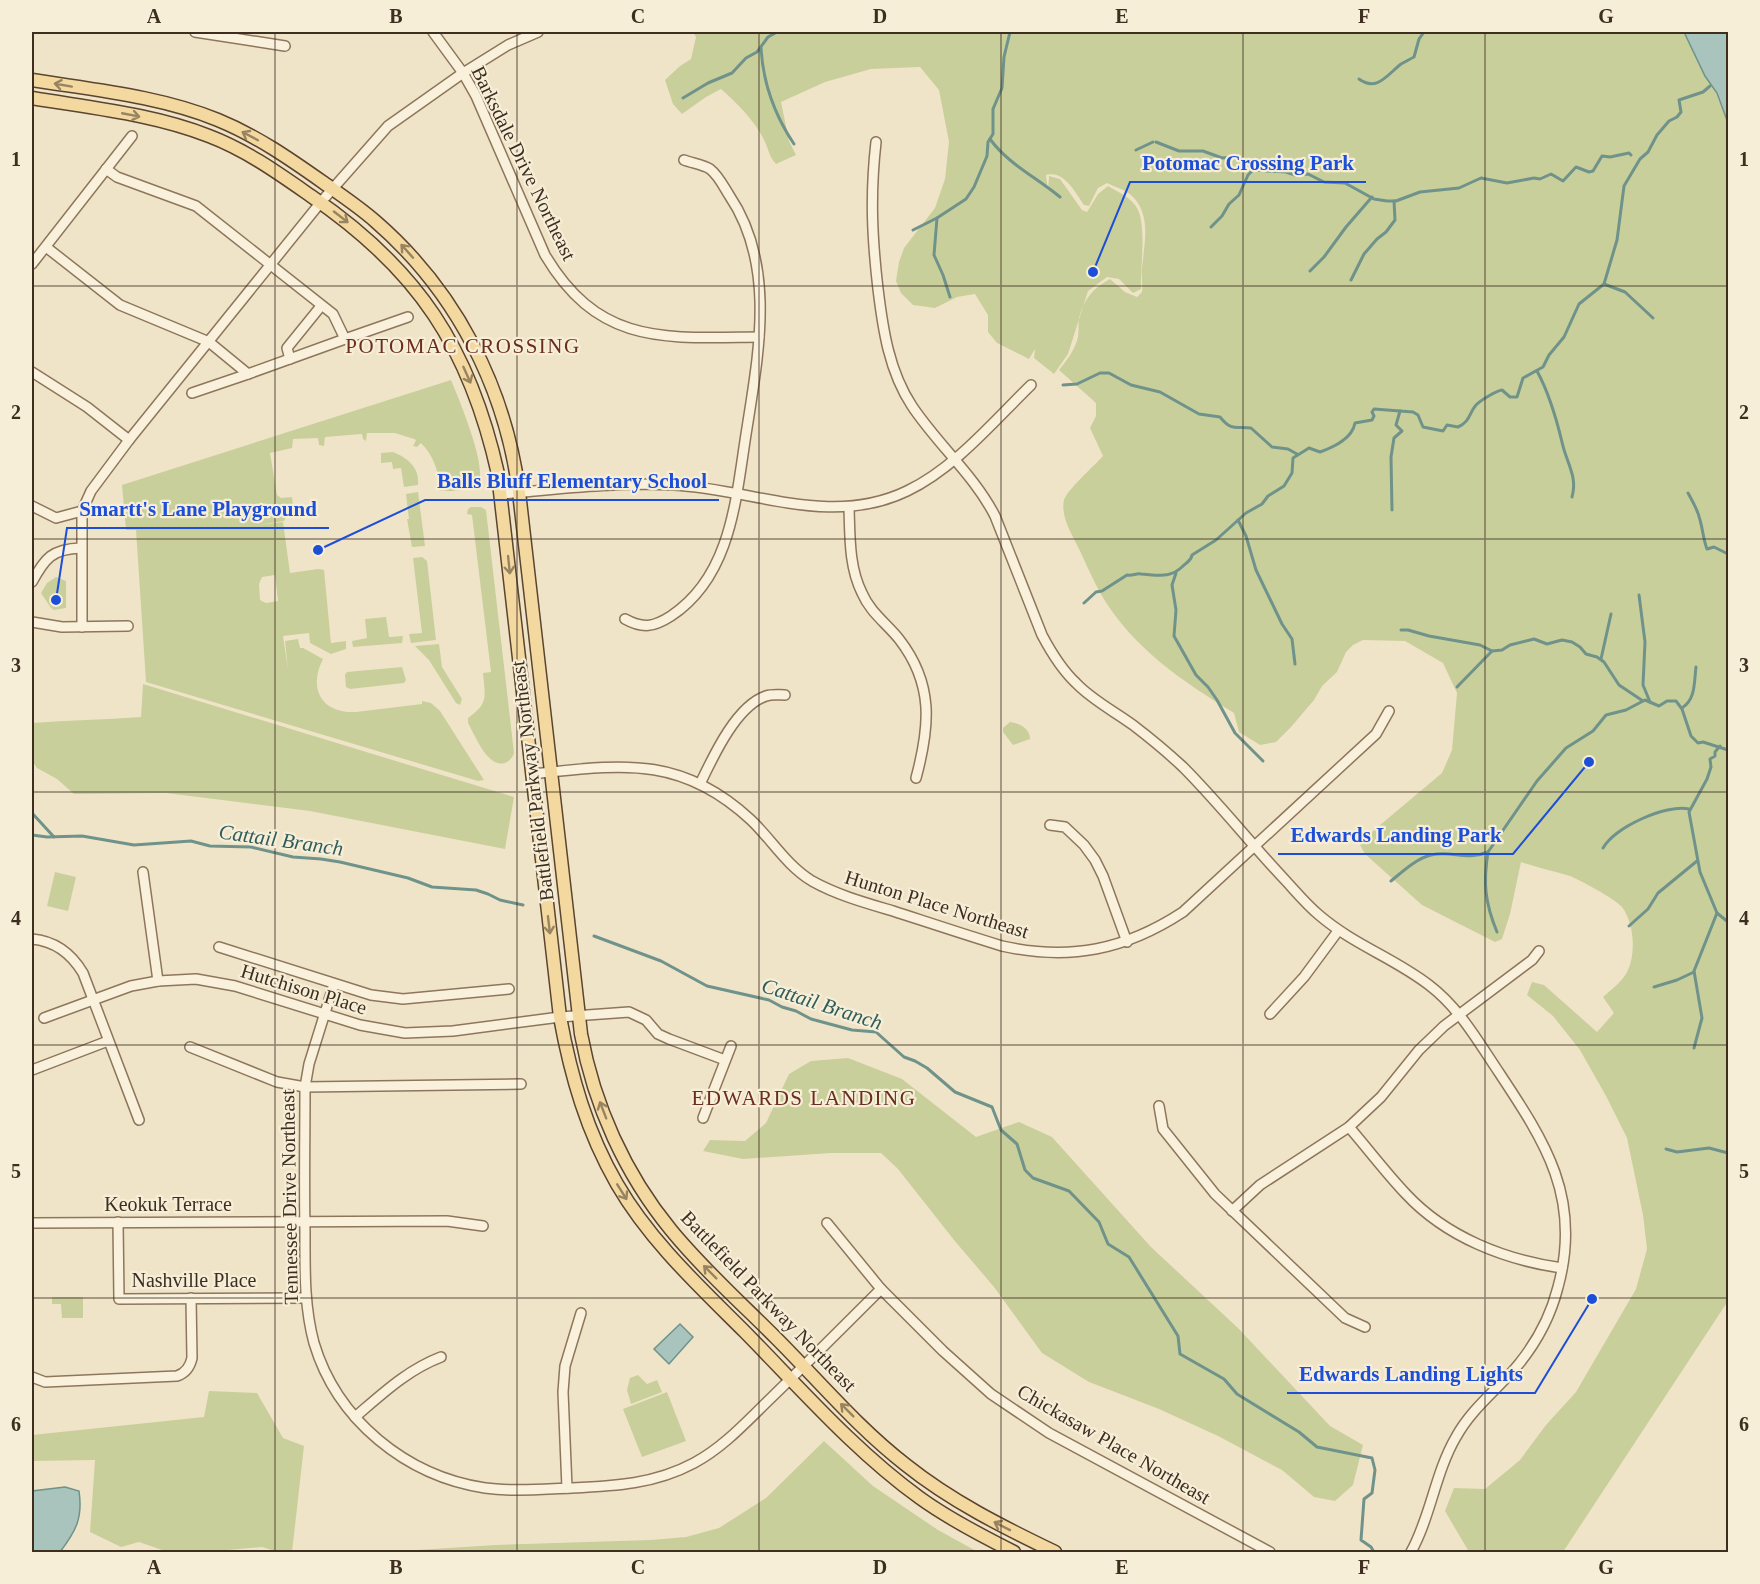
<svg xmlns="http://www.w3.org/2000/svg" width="1760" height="1584" viewBox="0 0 1760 1584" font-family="'Times New Roman',serif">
  <rect width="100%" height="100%" fill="#f0e4c8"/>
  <g fill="#c9cf9b" fill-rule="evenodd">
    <path d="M 693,32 L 1684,32 L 1717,93 L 1728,123 L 1728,1301 L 1563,1552 L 1469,1552 L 1445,1511 L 1454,1488 L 1485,1489 L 1520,1460 L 1546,1425 L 1576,1392 L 1636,1289 L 1647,1249 L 1643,1215 L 1627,1138 L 1606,1096 L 1580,1050 L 1553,1016 L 1527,995 L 1532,982 L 1544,985 L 1597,1032 L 1614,1013 L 1603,997 C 1611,990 1624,980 1628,970 C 1636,952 1634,923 1622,907 C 1615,899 1580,880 1570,876 C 1554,871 1537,868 1521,862 L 1510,914 L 1502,939 L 1495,942 L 1422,905 L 1365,854 L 1360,845 L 1373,831 L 1442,773 L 1452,750 L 1457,693 L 1443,663 L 1405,641 L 1363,640 L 1353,645 L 1346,652 L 1337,672 L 1322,686 L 1314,700 L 1291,727 L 1276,742 L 1260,745 L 1239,732 L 1234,713 C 1182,681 1134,649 1102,596 C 1094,582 1087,566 1080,551 C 1073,536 1060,517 1064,500 C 1067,490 1094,466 1103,456 L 1090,428 L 1096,416 L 1096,403 L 1059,370 C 1067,360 1075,350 1078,337 C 1079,331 1078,324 1079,318 C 1084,299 1093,288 1110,279 L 1125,292 L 1137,297 L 1142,292 C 1143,284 1141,276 1142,268 C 1144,245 1152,215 1132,196 C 1126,190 1115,187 1107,183 L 1098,188 L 1089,206 L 1084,205 C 1075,192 1064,170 1046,175 L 1048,190 L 1049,176 L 1060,179 L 1082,210 L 1087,212 L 1098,194 L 1108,186 C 1118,192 1128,196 1135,205 C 1148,220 1140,268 1141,289 L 1133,293 L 1119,279 L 1107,277 L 1088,291 L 1068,354 L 1054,374 L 1034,358 L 1035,349 L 1029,359 L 997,343 L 988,332 L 988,315 L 975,294 L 957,297 L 935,308 L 913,305 L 901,293 L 896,281 L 899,262 L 904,248 L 935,208 L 945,179 L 949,142 L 939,90 L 920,67 L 871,69 L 825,82 L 781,102 L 789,141 L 796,155 L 776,164 C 769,156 769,151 765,142 C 756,122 737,103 721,89 L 706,97 L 682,114 L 673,104 L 665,80 L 680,66 L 691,59 L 696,37 Z"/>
    <path d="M 451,380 C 458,397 488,468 478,482 C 471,492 448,492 438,490 L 435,486 L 440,484 C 437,468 433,455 421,443 L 417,447 L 413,446 L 416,440 L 414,439 L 395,433 L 367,433 L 366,441 L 363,439 L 362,434 L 325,437 L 324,446 L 319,445 L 318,438 L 293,439 L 292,448 L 270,453 L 277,495 L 281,498 L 292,497 L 293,506 L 284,521 L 258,525 L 283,522 L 290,573 L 318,569 L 324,570 L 331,643 L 346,641 L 346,649 L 331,654 L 310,643 L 309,633 L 283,636 L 288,670 L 285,641 L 298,639 L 300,648 L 303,648 L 323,659 C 308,688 321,714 356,712 L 422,704 L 422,701 L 431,703 L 440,711 L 484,780 L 478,781 L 146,682 L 136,530 L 126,530 L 122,485 ZM 275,575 L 278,601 L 266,603 L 260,600 L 259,584 L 262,577 Z"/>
    <path d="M 393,452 C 408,458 420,468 418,485 L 404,487 L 401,468 L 393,469 L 392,462 L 381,463 L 381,453 Z"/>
    <polygon points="418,492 425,546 412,547 407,519 409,519 406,494"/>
    <path d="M 471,507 L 481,507 L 486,510 L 514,753 C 512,758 510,761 505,763 C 487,768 475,735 468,723 L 468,718 C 489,703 485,697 483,673 L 491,672 L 472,515 L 467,514 L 468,509 Z"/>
    <polygon points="422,557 427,561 436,640 411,643 409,634 422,633 413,558"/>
    <polygon points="56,577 66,581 66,608 54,610 51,608 41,593 47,583"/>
    <polygon points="386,617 389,637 403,636 402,643 353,647 352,641 367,638 365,619"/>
    <polygon points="439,644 442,667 462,699 460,705 456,703 429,660 415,646"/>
    <polygon points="402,667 406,680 404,683 350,689 346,687 345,675 347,672"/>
    <path d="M 143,684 L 514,797 L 505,849 L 310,811 L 166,793 L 74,794 L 57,779 L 37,768 L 32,761 L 32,723 C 68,720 104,720 141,717 Z"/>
    <path d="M 1010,722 C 1019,723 1030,728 1030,739 L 1013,745 L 1003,732 L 1003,728 Z"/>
    <polygon points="55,872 76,877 68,911 47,906"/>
    <polygon points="848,1058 902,1079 976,1137 1019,1122 1052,1137 1151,1247 1238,1328 1330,1426 1363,1445 1353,1485 1335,1501 1314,1497 1282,1470 1218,1436 1159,1409 1089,1382 1042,1353 994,1287 954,1240 898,1169 881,1153 831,1153 743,1159 703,1151 710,1140 745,1141 766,1123 789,1074 811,1061"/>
    <polygon points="52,1297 83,1297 83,1318 62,1318 61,1304 52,1304"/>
    <polygon points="638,1375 647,1384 657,1380 662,1392 631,1404 627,1390 630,1378"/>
    <polygon points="209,1391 257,1393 283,1438 304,1446 292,1552 278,1552 262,1547 216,1551 215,1552 168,1552 139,1542 121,1547 90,1532 95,1460 32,1461 32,1435 204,1417"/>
    <polygon points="667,1392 686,1441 642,1457 623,1409"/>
    <polygon points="824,1441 873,1486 938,1530 978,1552 384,1552 496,1545 651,1540 686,1537 719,1528 766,1498"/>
  </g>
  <g fill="#a9c4bc" stroke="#6f938a" stroke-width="1.5">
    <polygon points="1684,32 1728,32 1728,123 1717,93 1705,76"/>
    <polygon points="680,1324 693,1337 669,1364 654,1349"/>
    <path d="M 65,1487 L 79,1491 C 83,1518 76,1531 60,1552 L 32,1552 L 32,1491 Z"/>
  </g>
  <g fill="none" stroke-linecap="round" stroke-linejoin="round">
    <g stroke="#6f938a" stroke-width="3">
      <path d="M 761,48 C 763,83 774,114 794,144"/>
      <path d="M 1359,79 C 1377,92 1387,75 1401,64 C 1405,62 1410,59 1414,57 L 1419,39 L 1424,32"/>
      <polyline points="683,98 708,83 732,73 746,58 757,52 768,37 777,32"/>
      <path d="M 990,139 C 1008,164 1036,177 1060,197"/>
      <polyline points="1156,142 1179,151 1203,151 1222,158 1235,157 1246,162 1253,170 1286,172 1295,175 1308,174 1324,182 1345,183 1374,199 1387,201 1396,201 1420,192 1459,188 1481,178 1507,183 1534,178 1540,179 1551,174 1563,181 1576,167 1589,172 1593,171 1602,156 1610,157 1629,153 1631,155"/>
      <polyline points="1136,150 1153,142"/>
      <polyline points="937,218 934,255 943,275 950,297"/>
      <polyline points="1211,227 1222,216 1229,204 1239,195 1248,175 1253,170"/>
      <polyline points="913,230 937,218 966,199 974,187 987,156 988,142 993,134 993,109 1002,88 1004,57 1010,32"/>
      <polyline points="1310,271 1324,257 1346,227 1372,197"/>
      <polyline points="1351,280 1364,254 1377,239 1386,232 1395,220 1394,201"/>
      <polyline points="1604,284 1625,292 1653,318"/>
      <path d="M 1537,371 C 1549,393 1556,417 1562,442 C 1566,462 1578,476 1572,497"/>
      <path d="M 1063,385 L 1077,384 L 1100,373 L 1109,373 L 1131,385 L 1160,392 L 1199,414 L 1220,417 C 1232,432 1236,426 1251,428 L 1272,447 L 1288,449 L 1297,454"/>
      <path d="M 1688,493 C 1693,502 1698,510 1700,520 C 1703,530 1703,539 1707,549 L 1714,547 L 1728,554"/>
      <polyline points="1392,510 1391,457 1394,438 1402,431 1396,425 1400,411"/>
      <polyline points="1238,520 1246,536 1256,570 1282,624 1292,639 1295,664"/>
      <polyline points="1176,573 1172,585 1176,610 1174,636 1196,675 1208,687 1217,700 1235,733 1263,761"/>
      <polyline points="1639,595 1645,642 1643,685 1650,702"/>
      <path d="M 1084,603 L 1096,592 L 1102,591 L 1127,575 C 1133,576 1136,573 1141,574 C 1158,575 1170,579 1183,566 C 1188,561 1191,561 1192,555 L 1216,540 L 1246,513 L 1262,504 L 1268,496 L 1284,486 L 1292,473 L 1293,458 L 1309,448 L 1320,452 C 1334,447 1352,439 1355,423 L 1372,420 L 1374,416 L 1372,412 L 1374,409 L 1413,412 L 1418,415 L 1423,427 L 1443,431 L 1447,425 L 1458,427 C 1470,422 1469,413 1476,405 C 1481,400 1496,391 1502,390 L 1510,397 L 1517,397 L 1523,378 L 1543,367 L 1549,355 L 1564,337 L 1579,304 L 1604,284 L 1617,240 L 1624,186 L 1640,159 L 1648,152 L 1657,135 L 1669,121 L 1677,117 L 1681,112 L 1679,100 L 1703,92 L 1710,86"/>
      <polyline points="1401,630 1408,630 1429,636 1480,645 1492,651 1502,650 1510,645 1534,639 1547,644 1562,640 1572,642 1580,647 1586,654 1597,657 1604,662 1619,685 1643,701"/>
      <polyline points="1601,659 1611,614"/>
      <polyline points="1457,687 1492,651"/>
      <path d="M 1682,708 C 1696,699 1694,682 1696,667"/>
      <polyline points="32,813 54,837"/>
      <polyline points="32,835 47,837 82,836 134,845 191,841 210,846 251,847 293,857 321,859 340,862 408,878 432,887 476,890 488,894 500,900 523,905"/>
      <path d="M 1603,848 C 1615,827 1666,804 1689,809"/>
      <path d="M 1488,852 C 1483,883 1485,903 1497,932"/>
      <path d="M 1391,881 C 1402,872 1417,858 1431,855 C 1451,850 1467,861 1488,852 L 1537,781 L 1566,748 L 1593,731 L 1606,715 L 1626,710 L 1645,700 L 1659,706 L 1667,701 L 1676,701 L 1682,709 L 1691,736 L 1698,743 L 1703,742 L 1728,750"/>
      <polyline points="1717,913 1728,922"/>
      <polyline points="1629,926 1648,909 1658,893 1697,861"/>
      <polyline points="594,936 661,961 707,986 769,1000 782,1007 796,1011 811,1019 852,1030 876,1032 904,1057 915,1061 927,1068 955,1092 992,1107 1001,1130 1017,1144 1025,1170 1033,1178 1069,1191 1099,1222 1108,1244 1129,1257 1178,1336 1180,1354 1224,1379 1237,1394 1299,1432 1317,1447 1372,1458 1375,1470 1372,1493 1364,1499 1361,1540 1371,1547 1374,1552"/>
      <polyline points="1654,987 1677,980 1694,972"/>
      <polyline points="1694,1048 1702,1018 1694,971 1717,913 1700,872 1689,812 1707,779 1711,767 1710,759 1715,756 1715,752 1720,746"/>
      <polyline points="1666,1149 1677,1152 1709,1148 1728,1153"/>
    </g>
    <defs>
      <g id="minor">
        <polyline points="195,32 285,46"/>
        <path d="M 433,32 L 463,73 L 476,96 L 545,255 C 599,346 665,338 759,337"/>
        <path d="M 876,142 C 870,195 872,237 878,289 C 883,330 889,371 912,406 C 938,445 974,475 995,516 L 1042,635 C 1051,652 1061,669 1076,683 C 1092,700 1114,711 1133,725 C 1150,738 1167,752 1183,767 C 1219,803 1251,844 1286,881 C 1297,893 1307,905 1319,915 C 1354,945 1394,958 1429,985 C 1458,1007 1476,1038 1496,1068 C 1543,1139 1583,1196 1558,1287 C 1551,1315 1536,1343 1518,1365 C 1497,1390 1472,1408 1456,1437 C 1435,1473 1431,1516 1411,1552"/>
        <polyline points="106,169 117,177 196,206 333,314 345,339 408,317"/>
        <polyline points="46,247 120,305 209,342 248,374 345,339"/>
        <polyline points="32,264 132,136"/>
        <polyline points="290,359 287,348 321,306"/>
        <polyline points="32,372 87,407 129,440"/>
        <polyline points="192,393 248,374"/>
        <path d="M 501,494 C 559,489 615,482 674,485 C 753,489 830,528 907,491 C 954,469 994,421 1031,385"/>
        <polyline points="32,506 56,518 82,511"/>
        <path d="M 849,508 C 850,537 849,567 862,593 C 870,612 886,623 899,639 C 934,684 930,726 916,778"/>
        <path d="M 32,582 C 45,558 52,549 81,548"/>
        <path d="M 625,619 C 643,629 654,627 671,616 C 733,575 736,495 747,428 C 759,351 776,264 729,195 C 724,187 718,175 710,169 C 704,165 692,163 684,160"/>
        <polyline points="32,622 62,627 128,626"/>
        <polyline points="82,627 82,511 91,491 129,440 321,202 388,126 463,73 508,45 538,32"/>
        <path d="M 532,774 C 620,765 680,754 751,820 C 772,840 786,865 812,881 C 837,895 866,903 893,911 C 930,923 966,935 1002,946 C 1070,961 1125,950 1183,912 L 1376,734 L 1389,711"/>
        <path d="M 700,784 C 713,757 736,706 766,696 C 772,694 778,695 785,695"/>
        <polyline points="1050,825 1065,827 1084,845 1095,860 1103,876 1127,942"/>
        <polyline points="143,872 158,981"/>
        <path d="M 32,939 C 55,941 71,953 83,973 L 139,1120"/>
        <polyline points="219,947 371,995 403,999 509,989"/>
        <path d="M 334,984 L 309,1064 L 305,1087 C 305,1135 304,1184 305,1232 C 305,1269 304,1306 314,1343 C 337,1420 406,1476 485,1488 C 513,1492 544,1489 572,1488 C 615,1486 655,1484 694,1463 C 724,1447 747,1421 771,1398 C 808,1362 845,1325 881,1289"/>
        <polyline points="1270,1014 1304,977 1338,931"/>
        <polyline points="44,1018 131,986 158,981 196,979 235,986 360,1025 405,1033 453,1031 560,1017 629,1012 646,1020 658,1034 669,1039 725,1060"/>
        <polyline points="190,1047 277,1082 305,1087 521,1084"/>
        <polyline points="32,1070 108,1041"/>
        <polyline points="1159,1106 1163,1129 1215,1194 1345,1318 1365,1327"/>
        <polyline points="703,1118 731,1046"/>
        <path d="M 1349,1127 C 1368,1149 1386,1173 1406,1194 C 1446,1237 1505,1260 1562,1268"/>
        <polyline points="1232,1211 1260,1185 1349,1127 1381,1097 1419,1050 1444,1026 1532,960 1539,951"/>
        <polyline points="118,1222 119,1299 306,1298"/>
        <polyline points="32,1223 447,1221 483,1226"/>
        <polyline points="827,1223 881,1289 943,1351 991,1394 1049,1433 1270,1552"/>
        <path d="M 32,1377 L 45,1382 L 177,1376 C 186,1373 190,1367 192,1358 L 191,1298"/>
        <path d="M 355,1417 C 382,1394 407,1370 441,1357"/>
        <polyline points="567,1488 563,1392 565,1366 581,1313"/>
      </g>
      <g id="major">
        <path d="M 32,80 C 94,90 159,96 218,120 C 257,136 290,159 324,183 C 341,195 359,207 375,221 C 456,291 505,387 519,492 L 581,1034 C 594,1105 625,1174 671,1230 C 703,1269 741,1303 776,1338 C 818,1380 858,1428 906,1465 C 951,1501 1003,1527 1055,1552"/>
        <path d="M 32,98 C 91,108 153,114 209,136 C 246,150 278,173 311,196 C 418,269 470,348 498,474 L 560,1017 C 571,1077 587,1132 617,1184 C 650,1241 699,1286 745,1332 C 801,1389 855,1451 920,1498 C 949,1519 982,1536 1014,1552"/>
      </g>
    </defs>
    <use href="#minor" stroke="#8d765c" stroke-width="12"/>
    <use href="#major" stroke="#5b4430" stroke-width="15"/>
    <use href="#minor" stroke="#faf1dc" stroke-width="9"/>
    <use href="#major" stroke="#f3d9a0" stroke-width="12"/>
  </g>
  <defs><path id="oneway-shaft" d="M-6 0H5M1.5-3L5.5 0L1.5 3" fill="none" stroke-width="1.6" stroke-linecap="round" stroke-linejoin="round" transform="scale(1.5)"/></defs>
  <g stroke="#988460">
    <use href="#oneway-shaft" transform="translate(63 85) rotate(-170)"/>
    <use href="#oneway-shaft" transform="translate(131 115) rotate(11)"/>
    <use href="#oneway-shaft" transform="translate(250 136) rotate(-152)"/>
    <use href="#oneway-shaft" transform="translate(341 217) rotate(38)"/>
    <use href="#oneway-shaft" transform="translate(407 251) rotate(-132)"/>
    <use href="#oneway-shaft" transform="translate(467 375) rotate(66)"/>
    <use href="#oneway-shaft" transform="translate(509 565) rotate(84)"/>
    <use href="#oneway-shaft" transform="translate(549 925) rotate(83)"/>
    <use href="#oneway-shaft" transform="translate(603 1110) rotate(-111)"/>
    <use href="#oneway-shaft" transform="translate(622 1192) rotate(58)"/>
    <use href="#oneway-shaft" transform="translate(710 1272) rotate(-135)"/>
    <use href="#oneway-shaft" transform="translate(847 1410) rotate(-135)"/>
    <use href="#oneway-shaft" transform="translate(1002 1526) rotate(-153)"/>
  </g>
  <path fill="none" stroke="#3d2e20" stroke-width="1.5" stroke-opacity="0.55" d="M 275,32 L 275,1552M 517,32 L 517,1552M 759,32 L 759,1552M 1001,32 L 1001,1552M 1243,32 L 1243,1552M 1485,32 L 1485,1552M 32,286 L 1728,286M 32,539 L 1728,539M 32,792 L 1728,792M 32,1045 L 1728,1045M 32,1298 L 1728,1298"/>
  <g text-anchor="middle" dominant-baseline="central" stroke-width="4.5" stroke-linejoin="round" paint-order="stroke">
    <g font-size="20" fill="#3d2e20" stroke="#f7eed8">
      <text transform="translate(524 163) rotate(64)">Barksdale Drive Northeast</text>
      <text transform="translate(532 781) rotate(-97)">Battlefield Parkway Northeast</text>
      <text transform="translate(937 904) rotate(17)">Hunton Place Northeast</text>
      <text transform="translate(304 989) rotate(17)">Hutchison Place</text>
      <text transform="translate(289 1197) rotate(-91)">Tennessee Drive Northeast</text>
      <text x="168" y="1204">Keokuk Terrace</text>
      <text x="194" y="1280">Nashville Place</text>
      <text transform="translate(769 1301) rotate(46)">Battlefield Parkway Northeast</text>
      <text transform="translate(1114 1444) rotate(30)">Chickasaw Place Northeast</text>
    </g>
    <g font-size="21" letter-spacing="1.5" fill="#6b2e1e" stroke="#f7eed8">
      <text x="463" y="346">POTOMAC CROSSING</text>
      <text x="804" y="1098">EDWARDS LANDING</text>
    </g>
    <g font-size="21" font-style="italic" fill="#2f5d5a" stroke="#f7eed8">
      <text transform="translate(281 840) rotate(8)">Cattail Branch</text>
      <text transform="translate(822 1004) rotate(18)">Cattail Branch</text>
    </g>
  </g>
  <path fill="none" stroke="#1d4ed8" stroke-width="2" d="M1093 272L1130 182H1366M318 550L425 500H719M56 600L67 528H329M1589 762L1513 854H1278M1592 1299L1535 1393H1287"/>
  <g fill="#1d4ed8" stroke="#f7eed8" stroke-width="2">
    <circle cx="1093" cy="272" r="6"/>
    <circle cx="318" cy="550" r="6"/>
    <circle cx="56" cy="600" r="6"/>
    <circle cx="1589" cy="762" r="6"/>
    <circle cx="1592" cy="1299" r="6"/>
  </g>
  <g font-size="21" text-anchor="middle" font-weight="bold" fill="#1d4ed8" stroke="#f7eed8" stroke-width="4.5" stroke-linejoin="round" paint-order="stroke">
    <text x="1248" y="170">Potomac Crossing Park</text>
    <text x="572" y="488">Balls Bluff Elementary School</text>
    <text x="198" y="516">Smartt's Lane Playground</text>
    <text x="1396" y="842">Edwards Landing Park</text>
    <text x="1411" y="1381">Edwards Landing Lights</text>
  </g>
  <rect width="1760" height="1584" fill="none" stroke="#f7eed8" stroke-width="66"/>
  <rect x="33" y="33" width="1694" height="1518" fill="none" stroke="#3d2e20" stroke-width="2"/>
  <g font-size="20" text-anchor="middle" font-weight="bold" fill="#3d2e20">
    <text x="154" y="23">A</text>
    <text x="396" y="23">B</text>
    <text x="638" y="23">C</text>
    <text x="880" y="23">D</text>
    <text x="1122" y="23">E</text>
    <text x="1364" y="23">F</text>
    <text x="1606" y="23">G</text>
    <text x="16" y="166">1</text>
    <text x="1744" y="166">1</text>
    <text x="16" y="419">2</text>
    <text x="1744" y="419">2</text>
    <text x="16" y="672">3</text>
    <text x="1744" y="672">3</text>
    <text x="16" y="925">4</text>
    <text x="1744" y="925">4</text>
    <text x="16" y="1178">5</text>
    <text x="1744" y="1178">5</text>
    <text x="16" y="1431">6</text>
    <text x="1744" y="1431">6</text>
    <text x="154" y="1574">A</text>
    <text x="396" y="1574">B</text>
    <text x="638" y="1574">C</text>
    <text x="880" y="1574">D</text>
    <text x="1122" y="1574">E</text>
    <text x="1364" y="1574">F</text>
    <text x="1606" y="1574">G</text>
  </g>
</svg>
